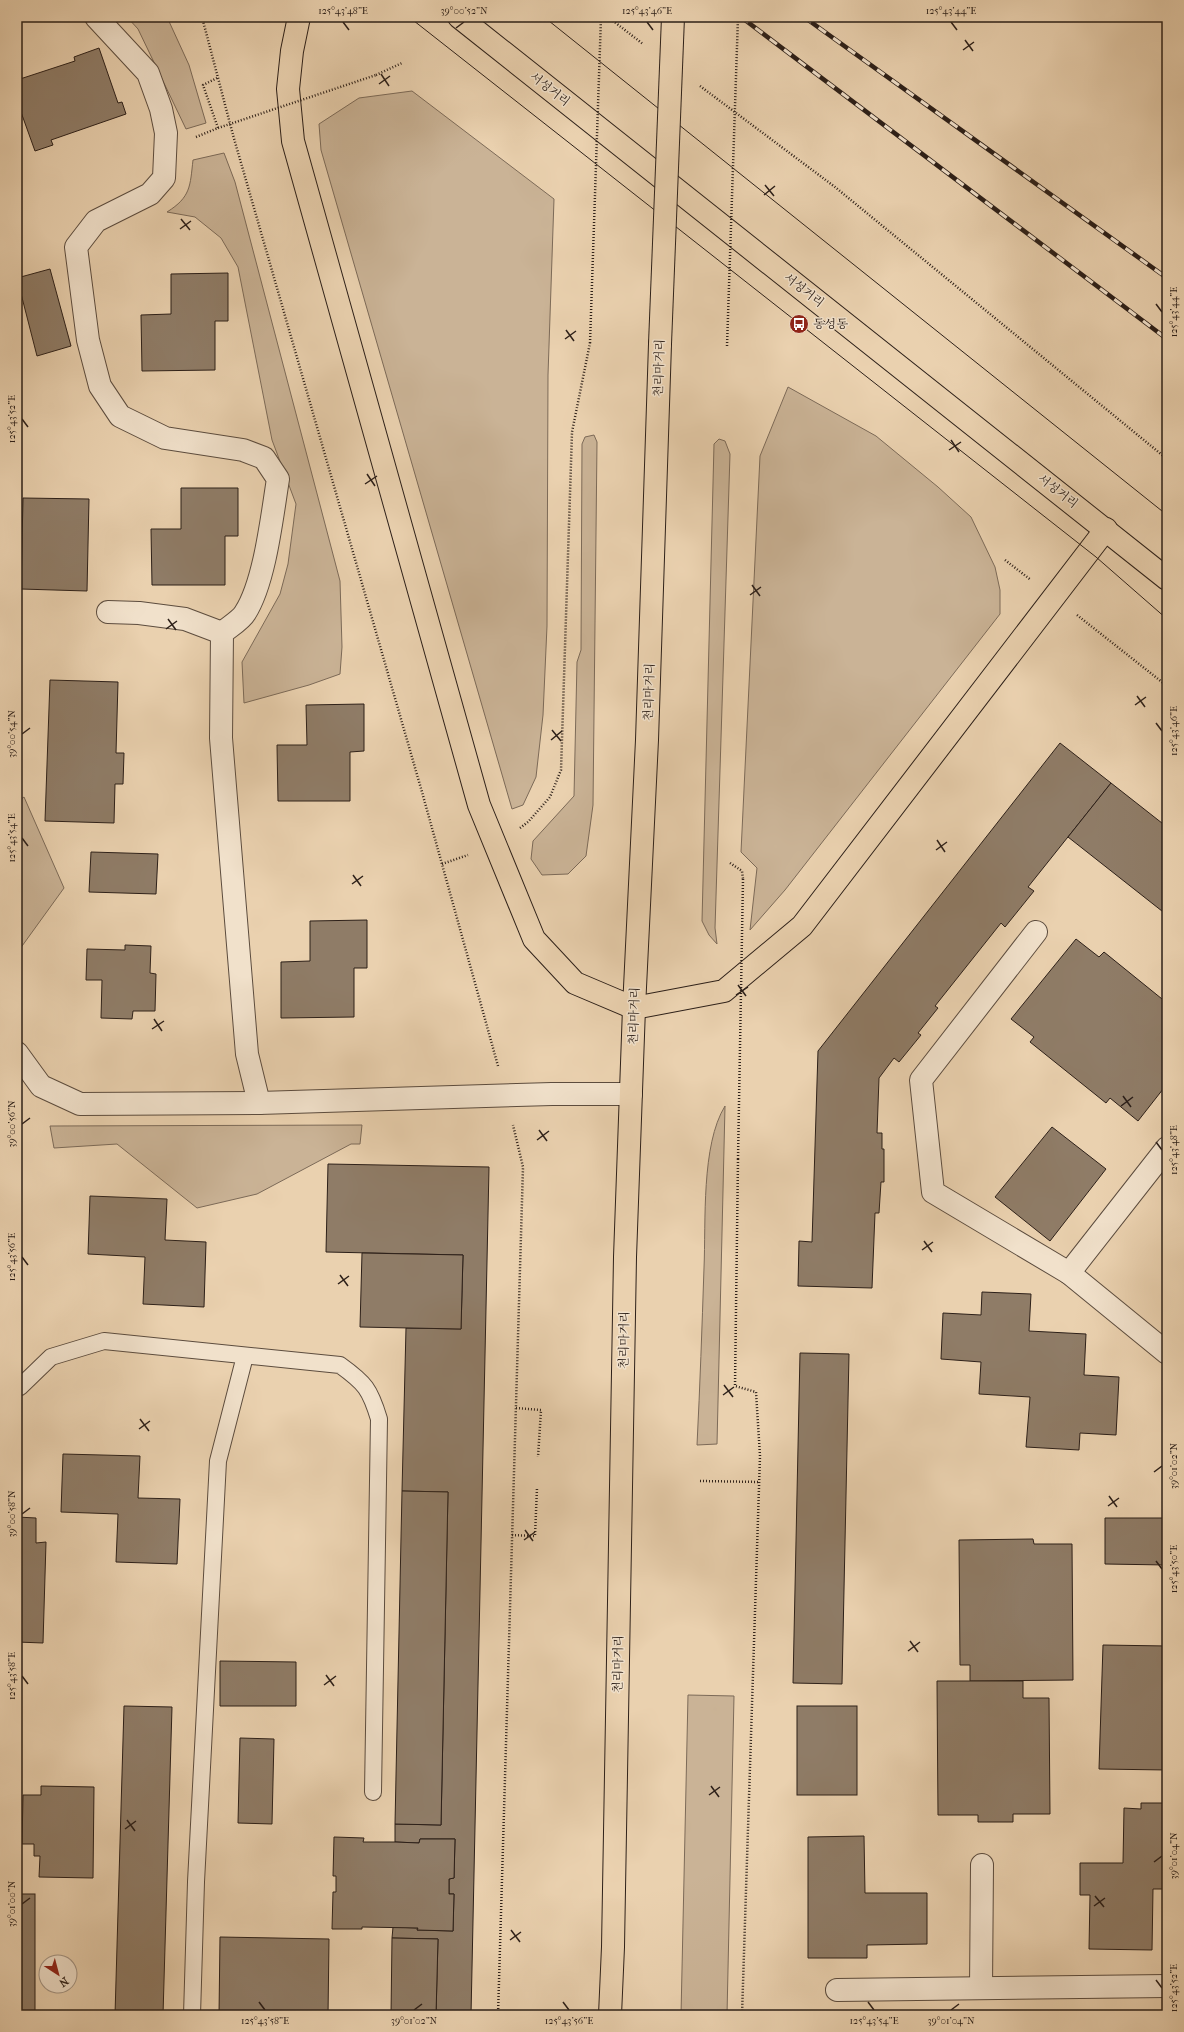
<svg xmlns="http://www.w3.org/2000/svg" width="1184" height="2032" viewBox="0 0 1184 2032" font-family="'IM FELL French Canon','Noto Serif KR',serif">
  <rect width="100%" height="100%" fill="#ead1af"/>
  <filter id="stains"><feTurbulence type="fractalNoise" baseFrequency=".005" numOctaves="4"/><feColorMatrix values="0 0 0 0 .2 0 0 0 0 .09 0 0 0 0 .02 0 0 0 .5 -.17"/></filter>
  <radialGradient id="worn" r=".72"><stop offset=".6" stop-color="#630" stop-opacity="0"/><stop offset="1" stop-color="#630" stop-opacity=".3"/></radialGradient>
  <g fill="#cab396" stroke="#7c6a58">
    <polygon points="127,17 167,17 189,65 206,123 186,129 138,29"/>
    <polygon points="412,91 554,199 548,375 547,626 543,715 536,777 523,805 512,809 321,150 319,124 359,98"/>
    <path d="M 224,153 L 235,182 L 340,581 L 342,647 L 340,674 L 309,685 L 244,703 L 242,662 L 280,594 L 288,564 L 296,504 L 272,440 L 238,267 L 221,238 L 195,217 L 167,212 C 191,197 190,186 193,160 Z"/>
    <polygon points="788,387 876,436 938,487 971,517 995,567 1000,590 1000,614 785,890 750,930 757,868 741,852 760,456"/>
    <polygon points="594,435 597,442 593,805 586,856 568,874 542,875 531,859 533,841 574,796 577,662 581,650 582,444 585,437"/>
    <polygon points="719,439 725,441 730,454 715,928 717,944 709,935 702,921 714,444"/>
    <polygon points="24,797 64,888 17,953 17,802"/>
    <path d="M 725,1106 L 717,1444 L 697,1445 C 700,1386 702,1327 704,1268 C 706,1222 701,1145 725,1106 Z"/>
    <polygon points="362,1125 360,1144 351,1144 257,1194 197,1208 117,1144 54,1148 50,1126"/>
    <polygon points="688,1695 734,1696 727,2015 681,2015"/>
  </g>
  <g fill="#8f7c67" stroke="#2d2019">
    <polygon points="99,48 118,103 122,102 126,114 51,140 53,145 35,151 17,101 17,80 75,61 74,57"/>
    <polygon points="50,269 71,346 37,356 17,278"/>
    <polygon points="228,273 228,321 215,321 215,370 142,371 141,315 171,314 171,274"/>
    <polygon points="181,488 238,488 238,536 225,536 225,585 152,585 151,529 181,529"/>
    <polygon points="23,498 89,499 87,591 21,589"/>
    <polygon points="50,680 118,682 116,753 124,753 123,784 115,784 114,823 45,821"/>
    <polygon points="364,704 364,751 350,752 350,801 278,801 277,745 307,745 306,705"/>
    <polygon points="1060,743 1111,783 1028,887 1034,891 1005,927 1001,923 935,1006 938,1008 918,1033 921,1035 899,1062 894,1058 879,1078 877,1133 882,1133 882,1149 884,1149 884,1182 881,1182 879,1213 875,1213 872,1288 798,1286 799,1241 812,1242 818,1051"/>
    <polygon points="1111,783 1167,827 1167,915 1068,837"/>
    <polygon points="91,852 158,854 156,894 89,892"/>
    <polygon points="367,920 367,968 354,968 354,1017 281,1018 281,962 310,961 310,921"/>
    <polygon points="1076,939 1099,957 1104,952 1167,1003 1167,1084 1138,1121 1110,1098 1106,1103 1030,1042 1034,1037 1011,1019"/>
    <polygon points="125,945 151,946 150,973 156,974 155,1011 133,1011 132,1019 101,1018 102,980 86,980 87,949 125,950"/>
    <polygon points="1052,1127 1106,1169 1050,1241 995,1197"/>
    <polygon points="328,1164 489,1167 471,2015 436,2015 438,1939 392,1938 393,1927 418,1928 417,1930 453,1931 454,1894 449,1894 449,1879 454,1878 455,1839 420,1839 419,1843 395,1842 395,1824 441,1825 448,1492 402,1491 406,1328 461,1329 463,1255 326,1252"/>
    <polygon points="90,1196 167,1199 165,1240 206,1242 204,1307 143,1304 145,1257 88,1254"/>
    <polygon points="362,1253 463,1255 461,1329 360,1327"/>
    <polygon points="982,1292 1031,1294 1029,1331 1086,1334 1084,1375 1119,1377 1116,1435 1080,1433 1079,1450 1026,1447 1030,1397 979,1394 981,1362 941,1359 943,1313 981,1315"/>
    <polygon points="800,1353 849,1354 842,1684 793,1683"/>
    <polygon points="63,1454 140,1456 138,1498 180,1499 177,1564 116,1562 118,1514 61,1512"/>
    <polygon points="402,1491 448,1492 441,1825 395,1824"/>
    <polygon points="17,1517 36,1518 36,1543 46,1542 43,1643 17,1642"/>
    <polygon points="1105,1518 1167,1518 1167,1565 1105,1564"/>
    <polygon points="1033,1539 1034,1544 1072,1544 1073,1680 970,1681 970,1665 960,1665 959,1540"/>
    <polygon points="1103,1645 1167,1646 1167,1770 1099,1769"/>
    <polygon points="220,1661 296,1662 296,1706 220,1706"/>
    <polygon points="937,1681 1023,1681 1023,1698 1049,1698 1050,1814 1013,1814 1013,1822 978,1822 978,1815 938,1815"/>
    <polygon points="124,1706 172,1707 163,2015 115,2015"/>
    <rect x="797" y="1706" width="60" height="89"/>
    <polygon points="240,1738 274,1739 272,1824 238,1823"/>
    <polygon points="41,1786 94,1787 93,1878 39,1877 40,1856 34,1856 34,1844 22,1844 23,1795 41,1795"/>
    <polygon points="1141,1803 1167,1803 1167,1889 1153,1889 1152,1950 1089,1949 1090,1895 1080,1895 1080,1863 1123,1863 1124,1808 1141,1809"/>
    <polygon points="864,1836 865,1893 927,1893 927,1944 867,1945 867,1958 808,1958 808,1837"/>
    <polygon points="334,1837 364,1838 363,1842 395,1842 419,1843 420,1839 455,1839 454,1878 449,1879 449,1894 454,1894 453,1931 417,1930 418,1928 362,1927 362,1929 332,1929 333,1892 336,1892 336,1876 333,1876"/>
    <rect x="17" y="1894" width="18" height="121"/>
    <polygon points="220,1937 329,1939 328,2015 219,2015"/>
    <polygon points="392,1938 438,1939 436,2015 391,2015"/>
  </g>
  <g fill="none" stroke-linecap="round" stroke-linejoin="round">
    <defs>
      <g id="service">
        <path d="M 20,1387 L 51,1357 L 104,1341 L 340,1365 C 365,1383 370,1389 379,1419 L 373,1792"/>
        <polyline points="192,2015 196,1882 218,1461 245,1356"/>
      </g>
      <g id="minor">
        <path d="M 96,17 L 148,73 L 161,109 L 166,133 L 164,178 L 150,194 L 96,221 L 76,247 L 88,340 L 100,386 L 120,416 L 165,438 L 243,450 L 264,458 L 278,479 C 272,516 265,582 245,613 C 241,620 229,627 222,633 L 221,738 L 247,1054 L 259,1103"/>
        <polyline points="108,612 139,613 185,619 222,633"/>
        <polyline points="1036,932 921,1080 933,1192 1069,1273 1167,1353"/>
        <polyline points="17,1053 41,1086 80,1104 259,1103 552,1094 631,1094"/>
        <polyline points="1069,1273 1167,1148"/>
        <polyline points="981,1988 982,1865"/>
        <polyline points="837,1990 1167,1986"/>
      </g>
      <g id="primary">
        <polyline points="459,17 1167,579"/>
        <polyline points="610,2015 613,1947 625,1257 634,1008"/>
      </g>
      <g id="trunk">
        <polyline points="299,17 292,51 288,89 293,141 479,805 534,939 575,983 634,1008 724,991 802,926 1106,529"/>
        <polyline points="634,1008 647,740 660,344"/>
      </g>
    </defs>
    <use href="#service" stroke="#5c4c3e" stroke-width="18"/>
    <use href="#minor" stroke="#5c4c3e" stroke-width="24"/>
    <use href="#primary" stroke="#2d2019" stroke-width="24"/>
    <use href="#trunk" stroke="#2d2019" stroke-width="24"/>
    <g stroke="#2d2019" stroke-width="2.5" stroke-dasharray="1 2" stroke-linecap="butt">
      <polyline points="202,17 233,135 422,792 498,1066"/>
      <polyline points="608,17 643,44"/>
      <polyline points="376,75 402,63"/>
      <polyline points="700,86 835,187 1167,459"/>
      <polyline points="196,137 218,128 203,85 217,78"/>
      <polyline points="1005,560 1031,580"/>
      <polyline points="1077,615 1167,686"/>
      <polyline points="520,828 528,822 550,797 561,770 572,432 590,343"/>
      <polyline points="730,863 742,871 743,879"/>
      <polyline points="442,864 468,855"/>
      <polyline points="738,1159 735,1386 756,1392 760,1456 742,2015"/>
      <polyline points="516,1408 541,1410 538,1457"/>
      <polyline points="700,1481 760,1482"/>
      <polyline points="512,1535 535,1536 537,1488"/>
      <polyline points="498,2015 523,1167 513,1125"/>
    </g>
    <use href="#service" stroke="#f1e1cb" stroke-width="16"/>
    <use href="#minor" stroke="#f1e1cb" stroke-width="22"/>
    <use href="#primary" stroke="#ead1af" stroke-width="22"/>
    <use href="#trunk" stroke="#ead1af" stroke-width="22"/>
    <g stroke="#2d2019" stroke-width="1">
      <polyline points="409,17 1096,557 1167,619"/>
      <polyline points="544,17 1167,515"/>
    </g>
    <defs>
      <g id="rail">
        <polyline points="741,17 1167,339"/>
        <polyline points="804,17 1167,278"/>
      </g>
    </defs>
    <use href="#rail" stroke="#2d2019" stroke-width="4.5"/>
    <use href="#rail" stroke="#f1e1cb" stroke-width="3" stroke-dasharray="9" stroke-linecap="butt"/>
    <defs>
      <polyline id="trunk-bridge" points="660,344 673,17"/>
    </defs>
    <use href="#trunk-bridge" stroke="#2d2019" stroke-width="24" stroke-linecap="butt"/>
    <g stroke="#2d2019" stroke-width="2.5" stroke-dasharray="1 2" stroke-linecap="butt">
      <polyline points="218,128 376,75"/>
      <polyline points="590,343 601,17"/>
      <polyline points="727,346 738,17"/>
      <polyline points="738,1159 743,879"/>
    </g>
    <use href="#trunk-bridge" stroke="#ead1af" stroke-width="22"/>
  </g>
  <path fill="none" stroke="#2d2019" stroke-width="1.5" d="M 343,22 L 349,30M 647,22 L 653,30M 951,22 L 957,30M 456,28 L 464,22M 965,40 L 973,51M 963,50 L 974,42M 381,74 L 389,86M 379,84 L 390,76M 765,185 L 774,196M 764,195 L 775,186M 181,219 L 190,230M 180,229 L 191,221M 1156,304 L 1162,312M 566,330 L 574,341M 565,339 L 576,331M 22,419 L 28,427M 951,440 L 959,452M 949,450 L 961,442M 367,474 L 375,486M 365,484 L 377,476M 752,585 L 760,596M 750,595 L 761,587M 168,619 L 176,630M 166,629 L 177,621M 1137,696 L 1145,707M 1135,705 L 1146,697M 1156,723 L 1162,731M 552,730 L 561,741M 22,734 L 30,728M 551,740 L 562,731M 22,838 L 28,846M 937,840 L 945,852M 936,850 L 947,842M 353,875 L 361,886M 352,884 L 363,876M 738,985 L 746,996M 736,995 L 748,987M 154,1019 L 162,1031M 152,1029 L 164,1021M 1123,1096 L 1131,1107M 1121,1106 L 1133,1097M 22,1124 L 30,1118M 539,1130 L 547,1141M 537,1140 L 549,1131M 1156,1142 L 1162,1150M 924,1241 L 932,1252M 922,1250 L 933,1242M 22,1257 L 28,1265M 340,1275 L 348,1286M 338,1284 L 349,1276M 724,1385 L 733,1397M 723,1395 L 734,1387M 140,1419 L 149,1431M 139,1429 L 150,1421M 1154,1472 L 1162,1466M 1109,1496 L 1117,1507M 1108,1506 L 1119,1498M 22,1514 L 30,1508M 525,1530 L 533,1541M 524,1540 L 535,1532M 1156,1561 L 1162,1569M 910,1641 L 918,1652M 908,1651 L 920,1642M 326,1675 L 334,1686M 22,1676 L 28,1684M 324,1685 L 336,1676M 711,1786 L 719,1797M 709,1795 L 720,1787M 127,1820 L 135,1831M 125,1829 L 136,1821M 1154,1862 L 1162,1856M 1095,1896 L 1104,1907M 22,1904 L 30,1898M 1094,1906 L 1105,1898M 511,1930 L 520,1942M 510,1940 L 521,1932M 1156,1980 L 1162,1988M 259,2002 L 265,2010M 563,2002 L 569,2010M 868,2002 L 874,2010M 414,2010 L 422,2004M 951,2010 L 959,2004"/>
  <defs>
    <symbol id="bus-disc" viewBox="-11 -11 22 22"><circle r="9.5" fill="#8f2418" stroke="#f1e1cb"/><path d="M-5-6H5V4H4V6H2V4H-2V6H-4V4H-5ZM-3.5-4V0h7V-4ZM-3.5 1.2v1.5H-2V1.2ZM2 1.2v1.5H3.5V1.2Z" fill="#fff"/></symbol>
  </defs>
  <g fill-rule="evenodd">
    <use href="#bus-disc" x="788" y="313" width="22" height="22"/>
  </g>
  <g text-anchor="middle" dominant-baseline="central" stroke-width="3" stroke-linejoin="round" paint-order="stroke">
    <g font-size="12" fill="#2d2019" stroke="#f1e1cb">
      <text transform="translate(550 89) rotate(38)">서성거리</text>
      <text transform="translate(804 290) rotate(38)">서성거리</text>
      <text transform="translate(659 368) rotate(-88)">천리마거리</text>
      <text transform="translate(1058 491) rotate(38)">서성거리</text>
      <text transform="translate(649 692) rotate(-88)">천리마거리</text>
      <text transform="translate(634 1016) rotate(-88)">천리마거리</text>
      <text transform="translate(624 1340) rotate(-89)">천리마거리</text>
      <text transform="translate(618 1664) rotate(-89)">천리마거리</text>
    </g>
    <g font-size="12" fill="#2d2019" stroke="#f1e1cb" text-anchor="start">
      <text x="813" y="324">동성동</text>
    </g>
  </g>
  <rect width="1184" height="2032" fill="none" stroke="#ead1af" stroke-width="44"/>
  <g transform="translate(58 1974) rotate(144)"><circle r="19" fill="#f1e1cb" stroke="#a39484"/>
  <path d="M0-3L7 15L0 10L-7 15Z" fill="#8f2418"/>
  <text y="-6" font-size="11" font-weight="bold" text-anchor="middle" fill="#2d2019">N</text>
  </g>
  <rect x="22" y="22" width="1140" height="1988" fill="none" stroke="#2d2019" stroke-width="1.5"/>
  <g font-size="10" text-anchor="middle" fill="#2d2019">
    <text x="343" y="14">125°43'48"E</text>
    <text x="464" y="14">39°00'52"N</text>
    <text x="647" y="14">125°43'46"E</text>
    <text x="951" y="14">125°43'44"E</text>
    <text transform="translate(1173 312) rotate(-90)" y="4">125°43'44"E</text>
    <text transform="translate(11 419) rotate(-90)" y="4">125°43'52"E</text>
    <text transform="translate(1173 731) rotate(-90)" y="4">125°43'46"E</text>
    <text transform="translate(11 734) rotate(-90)" y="4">39°00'54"N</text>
    <text transform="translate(11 838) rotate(-90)" y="4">125°43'54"E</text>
    <text transform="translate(11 1124) rotate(-90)" y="4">39°00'56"N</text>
    <text transform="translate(1173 1150) rotate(-90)" y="4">125°43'48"E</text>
    <text transform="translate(11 1257) rotate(-90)" y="4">125°43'56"E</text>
    <text transform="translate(1173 1466) rotate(-90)" y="4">39°01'02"N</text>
    <text transform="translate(11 1514) rotate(-90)" y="4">39°00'58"N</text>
    <text transform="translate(1173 1569) rotate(-90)" y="4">125°43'50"E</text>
    <text transform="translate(11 1676) rotate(-90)" y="4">125°43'58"E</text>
    <text transform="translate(1173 1856) rotate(-90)" y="4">39°01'04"N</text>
    <text transform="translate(11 1904) rotate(-90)" y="4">39°01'00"N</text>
    <text transform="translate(1173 1988) rotate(-90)" y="4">125°43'52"E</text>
    <text x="265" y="2024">125°43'58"E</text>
    <text x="414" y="2024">39°01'02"N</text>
    <text x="569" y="2024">125°43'56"E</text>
    <text x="874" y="2024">125°43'54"E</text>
    <text x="951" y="2024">39°01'04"N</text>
  </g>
  <rect width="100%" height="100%" filter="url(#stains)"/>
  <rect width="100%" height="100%" fill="url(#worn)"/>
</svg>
